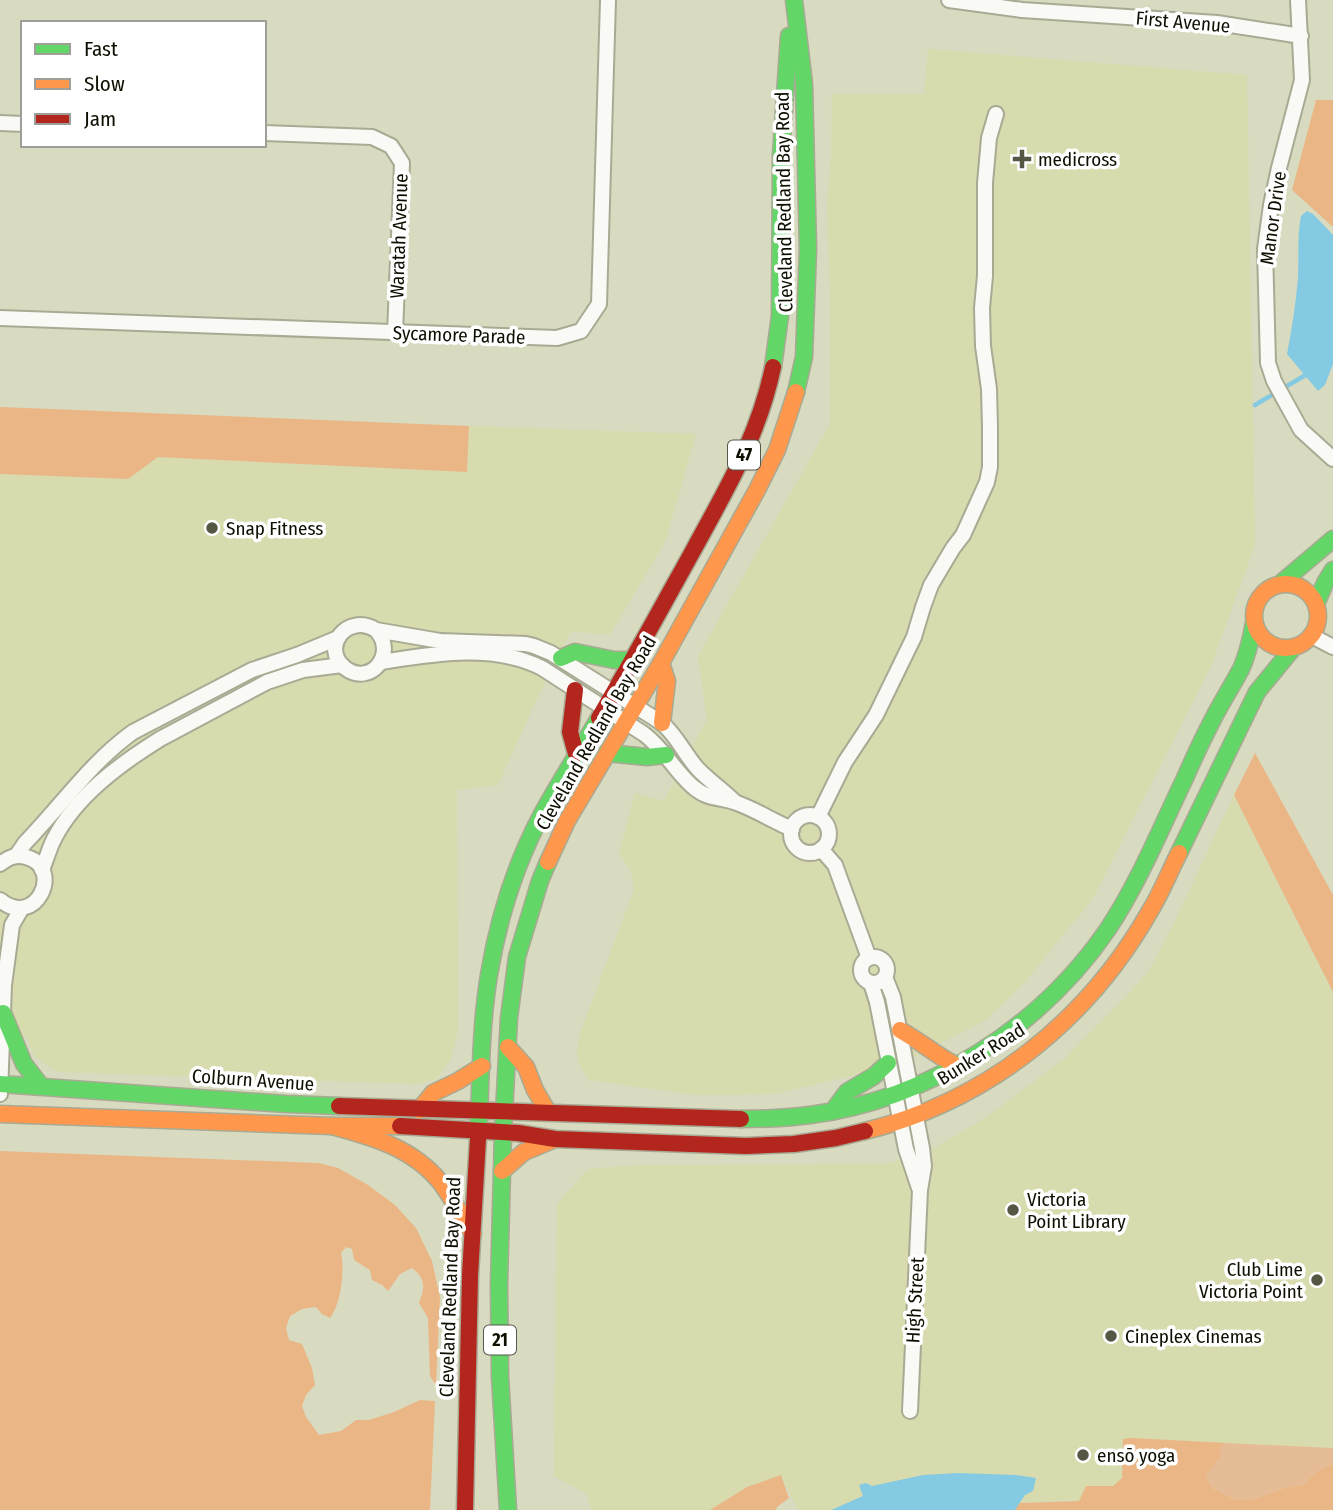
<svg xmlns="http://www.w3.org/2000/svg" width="1333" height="1510" viewBox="0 0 1333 1510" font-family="'Fira Sans Condensed',sans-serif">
  <rect width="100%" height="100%" fill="#d8dbbf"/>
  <g fill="#d7dbae">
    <polygon points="928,49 1247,75 1255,545 1211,666 1093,898 1025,982 986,1020 918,1055 850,1076 775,1094 697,1095 589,1080 581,1068 577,1053 580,1033 634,890 631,872 619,853 635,793 664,801 707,719 698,656 830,424 830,291 827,208 831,155 832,94 924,94"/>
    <polygon points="469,426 696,434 665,542 610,635 571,631 540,692 498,785 457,790 458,1031 450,1061 437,1079 417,1084 57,1072 34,1056 27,1038 0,1037 0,474 128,479 158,457 467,472"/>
    <polygon points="1234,795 1333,992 1333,1510 1135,1510 1072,1500 1019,1503 864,1496 831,1510 798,1510 781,1475 747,1487 710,1510 591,1510 587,1494 554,1476 557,1204 588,1169 638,1165 886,1164 926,1153 984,1119 1064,1059 1131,991 1150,969 1174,923"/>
  </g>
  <polygon fill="#e6bc96" points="1226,1443 1333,1448 1333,1464 1319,1470 1302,1485 1284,1488 1255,1499 1236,1500 1212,1488 1206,1475 1220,1458 1219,1447"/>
  <g fill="#ebb686">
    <polygon points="1316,100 1333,100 1333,227 1292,190"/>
    <polygon points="0,407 469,426 467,472 158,457 128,479 0,474"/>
    <polygon points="1255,753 1333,895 1333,992 1234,795"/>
    <path d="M 0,1151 L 319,1163 L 338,1168 L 368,1185 L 395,1205 L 416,1228 L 432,1261 L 440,1297 L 436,1385 L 430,1376 L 428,1318 L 419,1303 C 425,1287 426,1279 412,1268 L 400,1274 L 388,1291 L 382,1285 L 372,1280 L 370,1270 L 354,1260 L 352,1249 L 346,1247 L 341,1253 C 345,1271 341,1304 330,1318 L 322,1314 L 316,1307 L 302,1309 L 290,1316 L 286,1328 L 289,1340 L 302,1344 L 312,1368 L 315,1385 L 306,1395 L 302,1406 L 306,1417 L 319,1435 L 341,1431 L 356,1420 L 369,1420 L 394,1412 L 420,1400 L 435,1401 L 430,1510 L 0,1510 Z"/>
    <polygon points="1132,1438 1226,1443 1220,1447 1220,1458 1206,1475 1212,1488 1236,1500 1255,1499 1284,1488 1302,1485 1319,1470 1333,1464 1333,1510 1015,1510 1019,1503 1079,1501 1086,1486 1113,1486 1122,1478 1123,1439"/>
    <polygon points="781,1475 789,1498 777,1507 776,1510 710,1510 747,1487"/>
  </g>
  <g fill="#83cae2">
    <path d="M 1307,211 L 1313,214 L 1333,235 L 1333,364 L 1325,385 L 1318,391 L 1287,354 C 1292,328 1296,303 1298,277 C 1299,256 1297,236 1301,216 Z"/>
    <polygon points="958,1473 1016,1475 1036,1478 1033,1491 1025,1495 1015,1510 831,1510 863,1496 859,1485 866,1483 872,1486 923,1475"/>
  </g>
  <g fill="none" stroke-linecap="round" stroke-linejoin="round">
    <polyline stroke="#83cae2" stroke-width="4.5" points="1255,405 1309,373"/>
    <defs>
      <g id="street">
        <polyline points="949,0 1022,10 1217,23 1301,36"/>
        <polyline points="1298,0 1302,80 1279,168 1271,205 1265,249 1268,363 1274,381 1301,430 1333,459"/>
        <polyline points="0,123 23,124"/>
        <polyline points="264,133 372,137 391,146 402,163 395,333"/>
        <polyline points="0,318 557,338 581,331 599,304 608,0"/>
        <path d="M 376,630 C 398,654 370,687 345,668 C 320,648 347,612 376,630 L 440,641 L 526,644 L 534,646 L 551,653 L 662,723 C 677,736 684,753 697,768 C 708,780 723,790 735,802"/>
        <polyline points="1312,636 1333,647"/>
        <path d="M 381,662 C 433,654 493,643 542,668 L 644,734 C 664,749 674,770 692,786 C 709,801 719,796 737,803 C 756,810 773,821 792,829"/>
        <circle cx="810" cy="834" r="19"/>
        <polyline points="818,817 845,762 876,715 914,637 923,607 931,585 953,548 963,535 987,482 990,467 990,427 989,389 983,346 982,308 985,276 985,183 989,138 996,114"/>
        <polyline points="821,849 835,865 869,958"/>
        <path d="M 16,856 L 25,843 C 61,806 91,762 133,732 L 252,670 L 297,655 L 338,638"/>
        <path d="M 0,864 C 8,858 15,854 26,857 C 65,867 36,930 0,900"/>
        <path d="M 42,870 C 46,860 49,849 54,839 C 76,796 120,764 160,739 L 267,682 L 303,670 L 342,665"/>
        <circle cx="874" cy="970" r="13"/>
        <polyline points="885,977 893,997 922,1148 924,1166 920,1190 910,1411"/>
        <polyline points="871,983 877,1002 906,1149 919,1188"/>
        <polyline points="0,1094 4,985 12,925 22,908"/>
      </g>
      <g id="fast">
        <polyline points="794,0 804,84 808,249 804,357 796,392"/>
        <polyline points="773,367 780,316 781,155 789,36"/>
        <polyline points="1280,584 1333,539"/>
        <polyline points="1316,604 1325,583 1333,570"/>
        <polyline points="561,658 575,652 614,660 633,660"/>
        <polyline points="607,753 647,757 666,755"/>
        <polyline points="1179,853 1257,692 1294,647"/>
        <polyline points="3,1013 24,1064 41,1086"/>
        <polyline points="0,1084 286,1104 339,1106"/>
        <polyline points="833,1111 847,1092 874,1076 888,1063"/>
        <path d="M 741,1119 C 764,1119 787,1118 810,1115 C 928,1100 1041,1027 1108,929 C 1139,882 1161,828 1185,778 C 1193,760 1201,742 1210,725 C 1219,706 1231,688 1241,669 C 1248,654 1251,639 1254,623"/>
        <path d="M 478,1139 C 481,1084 480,1029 489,975 C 498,920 516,863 542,814 C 560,781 580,750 599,718"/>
        <polyline points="508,1510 500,1376 499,1284 503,1132 509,1018 517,957 540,881 548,862"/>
      </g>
      <g id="slow">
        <circle cx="1286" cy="616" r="32"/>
        <polyline points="661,663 667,681 662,723"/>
        <polyline points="548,862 567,821 661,663 757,490 777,450 796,392"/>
        <path d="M 900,1030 C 920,1041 937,1056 957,1066"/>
        <polyline points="508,1047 526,1067 535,1090 548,1112"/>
        <polyline points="419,1110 433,1093 458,1081 482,1066"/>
        <polyline points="0,1114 332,1126 400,1126"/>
        <path d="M 332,1126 C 373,1137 413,1148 441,1183 C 453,1199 462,1217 473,1234"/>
        <path d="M 865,1131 C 988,1101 1088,1020 1150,911 C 1161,893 1169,873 1179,853"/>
        <polyline points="502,1171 524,1152 555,1139"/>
      </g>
      <g id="jam">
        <polyline points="575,690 570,732 576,754"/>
        <path d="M 599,718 C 632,662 663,605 694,549 C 727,488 759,435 773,367"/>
        <polyline points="339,1106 741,1119"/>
        <polyline points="400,1126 518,1133 555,1139 746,1146 794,1144 836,1138 865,1131"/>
        <polyline points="465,1510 470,1275 478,1139"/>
      </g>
    </defs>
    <use href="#street" stroke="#a8aa94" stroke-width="18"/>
    <use href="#fast" stroke="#a8aa94" stroke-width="19"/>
    <use href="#slow" stroke="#a8aa94" stroke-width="19"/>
    <use href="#jam" stroke="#a8aa94" stroke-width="19"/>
    <use href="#street" stroke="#f9faf5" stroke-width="14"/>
    <use href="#fast" stroke="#63d668" stroke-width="16"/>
    <use href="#slow" stroke="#ff974d" stroke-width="16"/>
    <use href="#jam" stroke="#b3261e" stroke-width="16"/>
  </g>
  <g fill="#555644" stroke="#fff" stroke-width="2.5">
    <path d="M1018.5 148.5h7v7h7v7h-7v7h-7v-7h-7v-7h7z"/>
    <circle cx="212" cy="528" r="7"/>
    <circle cx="1013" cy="1210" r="7"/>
    <circle cx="1317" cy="1280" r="7"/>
    <circle cx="1111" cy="1336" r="7"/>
    <circle cx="1083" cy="1455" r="7"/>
  </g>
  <g text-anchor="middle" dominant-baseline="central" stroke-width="7" stroke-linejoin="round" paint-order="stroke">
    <g fill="#fff" stroke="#56574d" stroke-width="2">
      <rect x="728" y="440.5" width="32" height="29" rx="5"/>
      <rect x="484" y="1325.5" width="32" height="29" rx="5"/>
    </g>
    <g font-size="18" font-weight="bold" fill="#0e0f01">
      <text x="744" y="455">47</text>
      <text x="500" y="1340">21</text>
    </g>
    <g font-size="19" fill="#0e0f01" stroke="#fff">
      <text transform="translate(1183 22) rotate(5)">First Avenue</text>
      <text transform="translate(784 202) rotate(-91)">Cleveland Redland Bay Road</text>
      <text transform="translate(1273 218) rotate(-82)">Manor Drive</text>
      <text transform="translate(399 236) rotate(-88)">Waratah Avenue</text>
      <text transform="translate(459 335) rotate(2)">Sycamore Parade</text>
      <text transform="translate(596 733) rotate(-60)">Cleveland Redland Bay Road</text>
      <text transform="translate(981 1054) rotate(-32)">Bunker Road</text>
      <text transform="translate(253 1080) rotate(4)">Colburn Avenue</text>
      <text transform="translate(450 1287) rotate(-88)">Cleveland Redland Bay Road</text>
      <text transform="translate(915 1300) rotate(-87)">High Street</text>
    </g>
    <g font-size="19" fill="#0e0f01" stroke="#fff" text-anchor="start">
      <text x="1038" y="159">medicross</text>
      <text x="226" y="528">Snap Fitness</text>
      <text x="1027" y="1199">Victoria<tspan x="1027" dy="22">Point Library</tspan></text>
      <text x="1303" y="1269" text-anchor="end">Club Lime<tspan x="1303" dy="22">Victoria Point</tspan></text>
      <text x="1125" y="1336">Cineplex Cinemas</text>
      <text x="1097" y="1455">ensō yoga</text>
    </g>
  </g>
  <rect x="21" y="21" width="245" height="126" fill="#ffffff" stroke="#9f9f99" stroke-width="2"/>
  <rect x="35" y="44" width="35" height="10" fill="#63d668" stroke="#9f9f99" stroke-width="2"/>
  <text x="84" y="56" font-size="21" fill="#0e0f01">Fast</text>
  <rect x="35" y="79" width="35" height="10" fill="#ff974d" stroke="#9f9f99" stroke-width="2"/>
  <text x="84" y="91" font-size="21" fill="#0e0f01">Slow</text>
  <rect x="35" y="114" width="35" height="10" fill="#b3261e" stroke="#9f9f99" stroke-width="2"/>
  <text x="84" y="126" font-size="21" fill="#0e0f01">Jam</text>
</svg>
